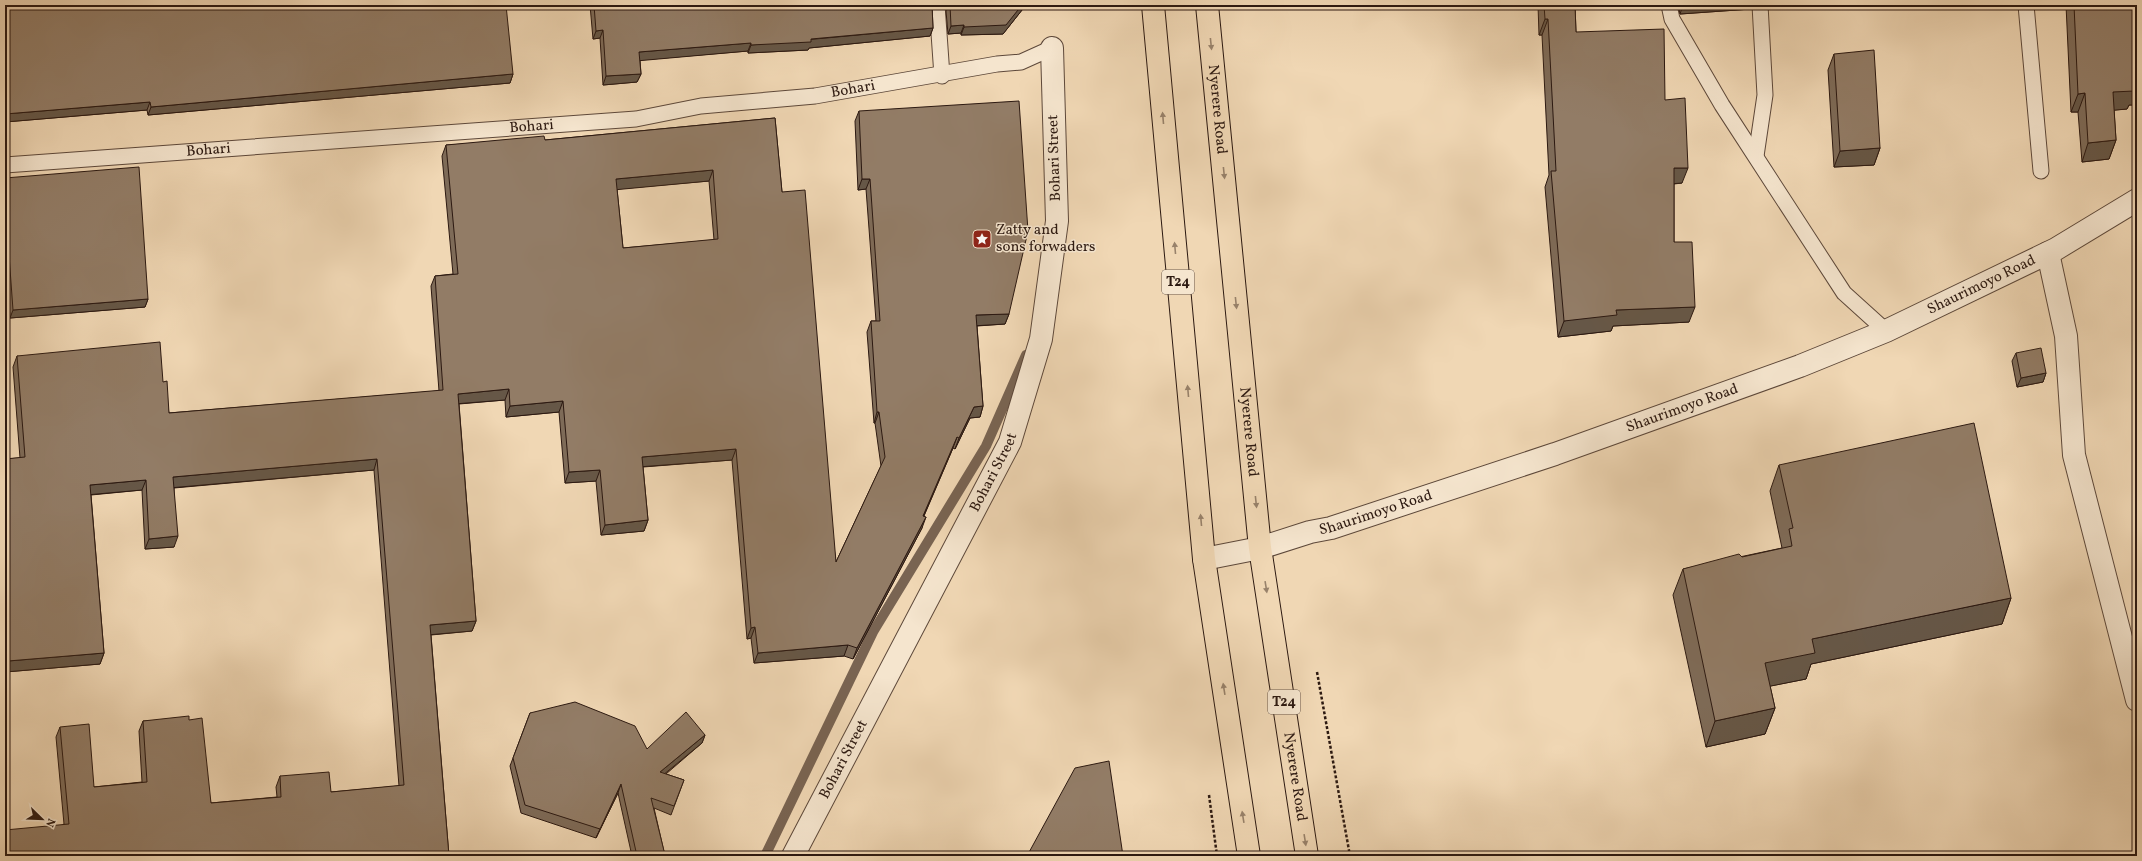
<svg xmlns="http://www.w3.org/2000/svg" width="2142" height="861" viewBox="0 0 2142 861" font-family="Vollkorn,serif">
  <rect width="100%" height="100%" fill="#f0d7b4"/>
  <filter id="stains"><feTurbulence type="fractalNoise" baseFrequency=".005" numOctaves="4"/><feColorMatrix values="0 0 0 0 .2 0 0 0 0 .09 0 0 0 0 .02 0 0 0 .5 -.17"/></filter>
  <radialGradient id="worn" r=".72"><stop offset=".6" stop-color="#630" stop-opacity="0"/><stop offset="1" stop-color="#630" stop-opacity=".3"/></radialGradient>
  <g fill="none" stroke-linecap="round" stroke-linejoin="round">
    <polyline stroke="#796452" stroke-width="10" points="765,856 873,632 986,446 1026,355"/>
    <defs>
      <g id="service">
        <polyline points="937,5 942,76"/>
        <polyline points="1669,5 1672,19 1722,105 1844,293 1886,331"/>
        <polyline points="2026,5 2041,171"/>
        <polyline points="1756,156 1765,95 1760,5"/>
        <path id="s1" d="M 5,165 L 636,119 L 701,106 L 815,96 L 997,64 L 1021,62 L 1052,48"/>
      </g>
      <g id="minor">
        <polyline points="2048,253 2066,336 2074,455 2137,700"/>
        <path id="s2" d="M 1204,559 L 1260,548 L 1310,532 L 1331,528 L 1555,454 L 1800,366 L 1886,331 L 2056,249 L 2137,200"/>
        <path id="s3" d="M 793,856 L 1010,442 L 1041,339 L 1057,221 L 1052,48"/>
      </g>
      <g id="trunk">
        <polyline points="1153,5 1204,559 1249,856"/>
        <path id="s4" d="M 1207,5 L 1260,548 L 1307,856"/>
      </g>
    </defs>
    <use href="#service" stroke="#5d483a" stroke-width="17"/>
    <use href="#minor" stroke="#5d483a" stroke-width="24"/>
    <use href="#trunk" stroke="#2c1911" stroke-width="24"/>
    <g stroke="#2c1911" stroke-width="2.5" stroke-dasharray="3 2" stroke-linecap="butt">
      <polyline points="1317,672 1350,856"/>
      <polyline points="1209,795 1217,856"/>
    </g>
    <use href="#service" stroke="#f5e5ce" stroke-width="15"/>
    <use href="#minor" stroke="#f5e5ce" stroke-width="22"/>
    <use href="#trunk" stroke="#f0d7b4" stroke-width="22"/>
  </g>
  <g fill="#7e6b58" stroke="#2c1911" fill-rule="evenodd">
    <polygon points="5,5 513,74 510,83 148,115 147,110 5,122"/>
    <polygon points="590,5 932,5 933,28 930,36 809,48 808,50 748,53 748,51 640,60 641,74 637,82 603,85 600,38 593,39"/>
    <polygon points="948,5 1026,5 1003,34 961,35 961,33 948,34 946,11"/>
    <polygon points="1538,5 1575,5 1576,32 1665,100 1682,183 1674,184 1674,242 1689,322 1613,326 1611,331 1558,337 1545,187 1549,175 1542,35 1539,35"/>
    <polygon points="1678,5 1753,5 1751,9 1680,14"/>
    <polygon points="2066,5 2137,5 2137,105 2129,105 2127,109 2114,110 2116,140 2109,159 2082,162 2078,112 2071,112"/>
    <polygon points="1834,54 1880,148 1874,165 1834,167 1828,70"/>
    <path d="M 859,111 L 1009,314 L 1005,324 L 977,326 L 983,406 L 980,417 L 970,418 L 955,449 L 953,448 L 924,516 L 922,528 L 853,659 L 844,656 L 754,663 L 751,638 L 747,639 L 732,460 L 643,467 L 648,520 L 644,531 L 601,535 L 596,481 L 565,483 L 559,412 L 506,417 L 505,400 L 459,404 L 476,621 L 472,631 L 431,635 L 449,856 L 5,856 L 64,824 L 56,737 L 60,727 L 94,787 L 142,782 L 139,731 L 143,721 L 189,720 L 211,803 L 277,797 L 276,787 L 280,776 L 331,792 L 399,786 L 374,470 L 174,488 L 174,547 L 145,549 L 142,490 L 91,495 L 104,653 L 100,664 L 5,672 L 5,459 L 20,458 L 13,367 L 17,356 L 163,382 L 169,413 L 439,391 L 431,286 L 435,276 L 453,274 L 442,156 L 446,145 L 545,140 L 775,118 L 782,192 L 836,562 L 881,466 L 875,423 L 874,423 L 867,332 L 871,321 L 876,321 L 866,189 L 858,190 L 855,121 ZM 709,181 L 714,240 L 623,248 L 617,189 Z"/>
    <polygon points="5,178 148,299 145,307 10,318 5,251"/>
    <polygon points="2016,353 2046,373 2043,382 2017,387 2012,361"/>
    <polygon points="1779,465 2011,598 2002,624 1811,664 1806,679 1770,686 1775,708 1765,734 1706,747 1673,595 1683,569 1782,548 1770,491"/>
    <polygon points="530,713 647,749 705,735 702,743 666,774 684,780 671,815 654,808 665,856 632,856 618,793 596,838 521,813 510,766"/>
  </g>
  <g fill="#665747" stroke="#2c1911">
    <polygon points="1022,5 1026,5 1003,34 961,35 964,27"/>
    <polygon points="1683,5 1753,5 1751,9 1680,14"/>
    <polygon points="1770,5 1817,5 1769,8"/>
    <polygon points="1545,19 1548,19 1542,35 1539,35"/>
    <polygon points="964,25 961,33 948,34 951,26"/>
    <polygon points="933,28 930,36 809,48 808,50 748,53 751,45"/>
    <polygon points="603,30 600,38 593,39 596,31"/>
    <polygon points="751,43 748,51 636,61 639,52"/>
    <polygon points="513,74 510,83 148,115 151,107"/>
    <polygon points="641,74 637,82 603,85 606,76"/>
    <polygon points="2133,86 2137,86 2137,105 2129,105 2127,109 2106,111 2113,92"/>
    <polygon points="2085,93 2078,112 2071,112 2078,94"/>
    <polygon points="150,102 147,110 5,122 5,114"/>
    <polygon points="2116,140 2109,159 2082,162 2088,143"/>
    <polygon points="1880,148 1874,165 1834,167 1840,151"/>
    <polygon points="1674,168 1688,168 1682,183 1669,184"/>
    <polygon points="713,170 709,181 613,190 616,179"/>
    <polygon points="862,179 870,179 866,189 858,190"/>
    <polygon points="148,299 145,307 10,318 13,310"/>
    <polygon points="1695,307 1689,322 1613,326 1611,331 1558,337 1564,321 1616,310"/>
    <polygon points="1009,314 1005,324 972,326 976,315"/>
    <polygon points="2046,373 2043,382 2017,387 2021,378"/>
    <polygon points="509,389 505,400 454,404 458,394"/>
    <polygon points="563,401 559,412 506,417 510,406"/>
    <polygon points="983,406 980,417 970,418 955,449 959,438 974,407"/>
    <polygon points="877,412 879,412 875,423 874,423"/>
    <polygon points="957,437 953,448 919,527 923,516"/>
    <polygon points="736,449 732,460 638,467 642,457"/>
    <polygon points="377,459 374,470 169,488 173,477"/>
    <polygon points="600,470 596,481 565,483 569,472"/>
    <polygon points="146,480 142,490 86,495 90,485"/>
    <polygon points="926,517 922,528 853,659 857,648"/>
    <polygon points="648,520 644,531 601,535 605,525"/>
    <polygon points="178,536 174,547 145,549 149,539"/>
    <polygon points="2011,598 2002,624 1811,664 1806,679 1756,689 1765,663 1812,639"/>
    <polygon points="476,621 472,631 427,635 430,625"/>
    <polygon points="755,627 751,638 747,639 751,628"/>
    <polygon points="848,645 844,656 754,663 758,653"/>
    <polygon points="104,653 100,664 5,672 5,669 8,661"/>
    <polygon points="1775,708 1765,734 1706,747 1715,721"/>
    <polygon points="705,735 702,743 657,780 660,772"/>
    <polygon points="621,784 618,793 596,838 600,829"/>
    <polygon points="402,854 401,856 378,856"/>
  </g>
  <g fill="#927c66" stroke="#2c1911" fill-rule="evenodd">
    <polygon points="5,5 506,5 513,74 151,107 150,102 5,114"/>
    <polygon points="594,5 932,5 933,28 811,39 811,42 751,45 751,43 639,52 641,74 606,76 603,30 596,31"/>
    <polygon points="950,5 1022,5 1006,25 964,27 964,25 951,26"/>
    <polygon points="1544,5 1575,5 1576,32 1664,29 1665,100 1685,98 1688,168 1674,168 1674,242 1692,242 1695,307 1616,310 1617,315 1564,321 1551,171 1556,171 1548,19 1545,19"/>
    <polygon points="2074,5 2137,5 2137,86 2133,86 2134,91 2113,92 2116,140 2088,143 2085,93 2078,94"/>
    <polygon points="1874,50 1880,148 1840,151 1834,54"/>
    <path d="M 1019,101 L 1028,231 L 1009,314 L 976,315 L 983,406 L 974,407 L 959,438 L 957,437 L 923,516 L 926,517 L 857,648 L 848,645 L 758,653 L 755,627 L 751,628 L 736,449 L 642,457 L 648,520 L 605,525 L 600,470 L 569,472 L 563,401 L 510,406 L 509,389 L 458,394 L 476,621 L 430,625 L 449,856 L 402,856 L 402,854 L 378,856 L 5,856 L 5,830 L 69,824 L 60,727 L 89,724 L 94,787 L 147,782 L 143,721 L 189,716 L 189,720 L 202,718 L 211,803 L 281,797 L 280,776 L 329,772 L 331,792 L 404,785 L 377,459 L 173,477 L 178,536 L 149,539 L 146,480 L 90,485 L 104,653 L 8,661 L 5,625 L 5,459 L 25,457 L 17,356 L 160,342 L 163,382 L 167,381 L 169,413 L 443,390 L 435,276 L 458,274 L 446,145 L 544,136 L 545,140 L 775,118 L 782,192 L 805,190 L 836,562 L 885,457 L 879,412 L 877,412 L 871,321 L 880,321 L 870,179 L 862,179 L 859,111 ZM 713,170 L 718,239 L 623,248 L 616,179 Z"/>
    <polygon points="139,167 148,299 13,310 5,200 5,178"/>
    <polygon points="2041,348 2046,373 2021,378 2016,353"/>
    <polygon points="1974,423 2011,598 1812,639 1815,653 1765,663 1775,708 1715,721 1683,569 1739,554 1742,557 1792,546 1789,529 1793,528 1779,465"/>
    <polygon points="575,702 635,726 647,749 686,712 705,735 660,772 684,780 674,806 651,798 665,855 662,856 637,856 621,784 600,829 525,805 513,758 530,713"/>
    <polygon points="1109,761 1123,856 1027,856 1075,768"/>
  </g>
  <defs><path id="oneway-solid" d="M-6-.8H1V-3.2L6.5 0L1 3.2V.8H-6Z"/></defs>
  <g fill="#98826b">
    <use href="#oneway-solid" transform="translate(1211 44) rotate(84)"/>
    <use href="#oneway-solid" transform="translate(1163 118) rotate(-95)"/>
    <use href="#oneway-solid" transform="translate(1224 173) rotate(84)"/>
    <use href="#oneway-solid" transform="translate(1175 248) rotate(-95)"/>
    <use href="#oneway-solid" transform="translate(1236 303) rotate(84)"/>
    <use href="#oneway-solid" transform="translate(1188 391) rotate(-95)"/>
    <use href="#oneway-solid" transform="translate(1256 502) rotate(84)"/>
    <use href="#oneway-solid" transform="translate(1201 520) rotate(-95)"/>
    <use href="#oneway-solid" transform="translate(1266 587) rotate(81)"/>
    <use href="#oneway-solid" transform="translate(1224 689) rotate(-99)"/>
    <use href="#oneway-solid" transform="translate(1243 817) rotate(-99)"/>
    <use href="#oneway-solid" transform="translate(1305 840) rotate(81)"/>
  </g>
  <defs>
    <symbol id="sight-square" viewBox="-11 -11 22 22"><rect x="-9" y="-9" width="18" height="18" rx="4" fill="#8f2418" stroke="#f5e5ce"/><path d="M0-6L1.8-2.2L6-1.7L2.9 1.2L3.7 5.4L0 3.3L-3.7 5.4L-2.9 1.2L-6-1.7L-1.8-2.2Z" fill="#fff"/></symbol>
  </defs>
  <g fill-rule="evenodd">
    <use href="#sight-square" x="971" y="228" width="22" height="22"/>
  </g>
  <g text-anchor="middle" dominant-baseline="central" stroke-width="3" stroke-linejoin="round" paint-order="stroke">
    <g fill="#f5e5ce" stroke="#68564a" stroke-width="1">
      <rect x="1162" y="270" width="32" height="24" rx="3"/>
      <rect x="1268" y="690" width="32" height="24" rx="3"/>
    </g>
    <g font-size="14" font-weight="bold" fill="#2c1911">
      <text x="1178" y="282">T24</text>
      <text x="1284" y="702">T24</text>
    </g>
    <g font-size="15" fill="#2c1911" stroke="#f5e5ce">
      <text stroke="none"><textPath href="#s1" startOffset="852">Bohari</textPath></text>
      <text stroke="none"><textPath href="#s4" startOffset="105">Nyerere Road</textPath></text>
      <text stroke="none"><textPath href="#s1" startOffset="528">Bohari</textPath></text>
      <text stroke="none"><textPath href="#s1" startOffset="204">Bohari</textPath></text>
      <text transform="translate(1055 158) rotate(-92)">Bohari Street</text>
      <text stroke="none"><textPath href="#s2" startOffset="826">Shaurimoyo Road</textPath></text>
      <text stroke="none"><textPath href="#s2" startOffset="502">Shaurimoyo Road</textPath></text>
      <text stroke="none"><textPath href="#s4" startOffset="429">Nyerere Road</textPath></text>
      <text stroke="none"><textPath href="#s3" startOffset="433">Bohari Street</textPath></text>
      <text stroke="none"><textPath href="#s2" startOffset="178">Shaurimoyo Road</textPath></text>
      <text stroke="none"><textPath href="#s3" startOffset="109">Bohari Street</textPath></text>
      <text stroke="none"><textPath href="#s4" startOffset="777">Nyerere Road</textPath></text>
    </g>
    <g font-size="15" fill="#2c1911" stroke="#f5e5ce" text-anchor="start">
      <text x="996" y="230">Zatty and<tspan x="996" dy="17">sons forwaders</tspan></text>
    </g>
  </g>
  <rect width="2142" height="861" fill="none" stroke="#f0d7b4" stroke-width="20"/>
  <rect x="6" y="6" width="2130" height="849" fill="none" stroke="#2c1911" stroke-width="2"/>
  <rect x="10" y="10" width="2122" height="841" fill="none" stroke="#2c1911"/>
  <g transform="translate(42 819) rotate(113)" stroke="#f5e5ce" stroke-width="3" paint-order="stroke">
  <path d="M0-3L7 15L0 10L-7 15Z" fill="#2c1911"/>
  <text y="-6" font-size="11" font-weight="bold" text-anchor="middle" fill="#2c1911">N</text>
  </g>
  <rect width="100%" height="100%" filter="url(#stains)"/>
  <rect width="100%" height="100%" fill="url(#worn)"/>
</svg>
